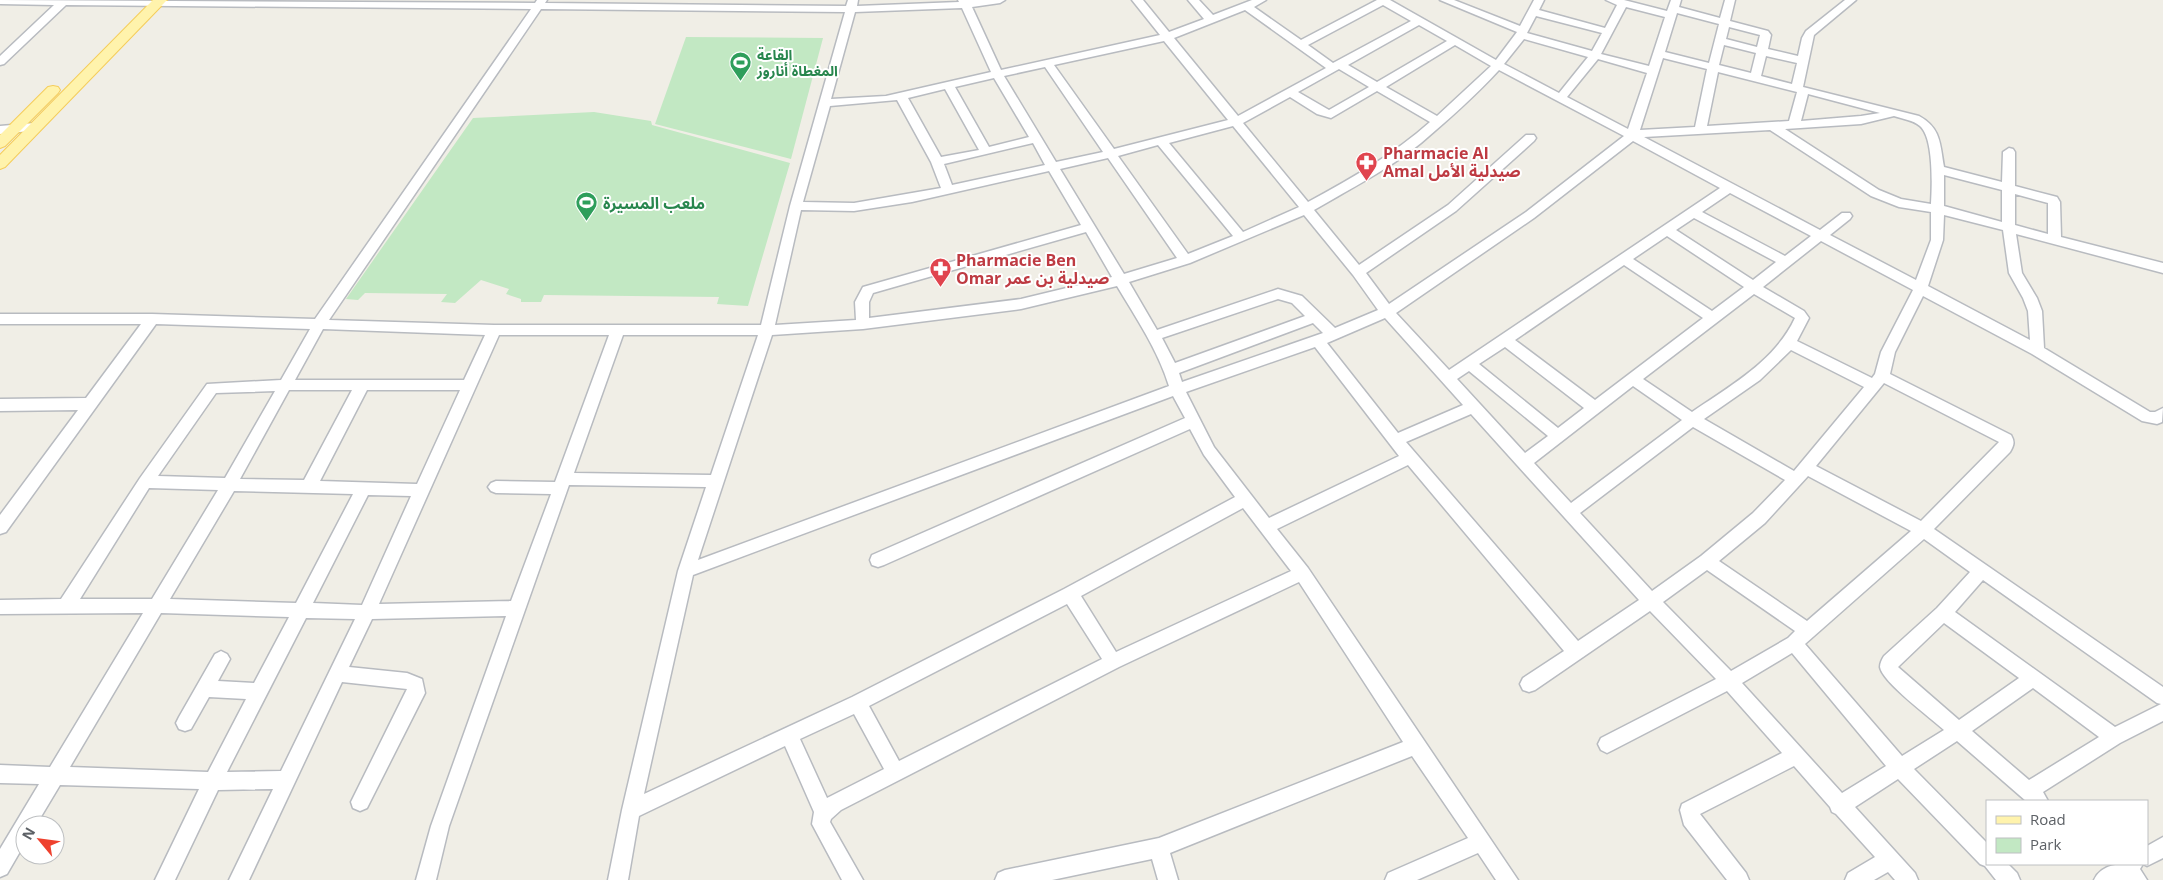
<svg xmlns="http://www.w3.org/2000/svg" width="2163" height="880" viewBox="0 0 2163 880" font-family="'Open Sans','Noto Sans Arabic',sans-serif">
  <rect width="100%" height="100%" fill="#f0eee6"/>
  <g fill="#c2e8c3">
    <polygon points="686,37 823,38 791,159 655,124"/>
    <polygon points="594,112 651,121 652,125 790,163 748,306 717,304 719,297 544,295 541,302 521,302 521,299 506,294 509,289 481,280 455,303 441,302 447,294 365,293 358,300 346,299 473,118"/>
  </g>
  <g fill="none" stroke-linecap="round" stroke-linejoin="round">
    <defs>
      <g id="minor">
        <path d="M 0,0 L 535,3 L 537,0 L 547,0 L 545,3 L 846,6 L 848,0 L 858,0 L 857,6 L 959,2 L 958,0 L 1005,0 L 1000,3 L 972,7 L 1001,70 L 1160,35 L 1132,0 L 1143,0 L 1169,32 L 1204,19 L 1188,0 L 1199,0 L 1213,15 L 1252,0 L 1266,0 L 1254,7 L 1301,40 L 1377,0 L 1390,0 L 1496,60 L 1517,32 L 1440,0 L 1454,0 L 1520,26 L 1534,0 L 1544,0 L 1539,10 L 1605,28 L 1617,5 L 1606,0 L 1624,0 L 1667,11 L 1671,0 L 1681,0 L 1679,7 L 1720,18 L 1725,0 L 1735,0 L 1730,21 L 1768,31 L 1771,35 L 1768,49 L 1798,56 L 1802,38 L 1806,31 L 1845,0 L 1856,0 L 1814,35 L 1803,87 L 1919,116 C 1941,128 1940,144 1944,167 L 2002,182 L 2003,152 L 2009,148 L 2013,149 L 2015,152 L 2015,186 L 2057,197 L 2060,202 L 2061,237 L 2163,263 L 2163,273 L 2016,234 L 2022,273 L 2037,298 L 2042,311 L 2044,348 L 2150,412 L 2155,412 L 2163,408 L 2162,422 L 2157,424 L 2142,421 L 2032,354 L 1923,296 L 1895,352 L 1890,374 L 2011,435 C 2015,442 2014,445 2010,452 L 1934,529 L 2163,687 L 2163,721 L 2120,743 L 2043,792 L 2048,801 L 2026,801 L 1957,741 L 1914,769 L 1987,843 L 1987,864 L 2008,864 L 2017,873 L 2020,880 L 1996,880 L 1985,866 L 1980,864 L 1898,779 L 1855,807 L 1915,873 L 1918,880 L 1895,880 L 1888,872 L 1874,880 L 1845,880 L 1848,873 L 1875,857 L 1836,814 L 1832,812 L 1830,807 L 1794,766 L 1700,814 L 1746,873 L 1749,880 L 1727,880 L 1684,825 L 1680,810 L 1682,804 L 1782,753 L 1727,691 L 1613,750 L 1607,753 L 1601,750 L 1598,744 L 1601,738 L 1716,679 L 1650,611 L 1535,690 L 1529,692 L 1523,690 L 1520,684 L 1523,678 L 1564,651 L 1408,465 L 1277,529 L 1308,568 L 1518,880 L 1496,880 L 1478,853 L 1417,880 L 1385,880 L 1388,873 L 1468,838 L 1412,756 L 1170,853 L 1178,880 L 1158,880 L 1152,859 L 1052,880 L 995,880 L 998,873 L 1005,870 L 1159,838 L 1403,742 L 1299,582 L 1119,667 L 841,810 L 831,819 L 830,822 L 863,880 L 842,880 L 812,824 L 814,812 L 785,746 L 639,816 L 628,880 L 608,880 L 622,810 L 678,571 L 706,487 L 569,485 L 449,826 L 436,880 L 416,880 L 431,826 L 506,616 L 372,619 L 349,667 L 407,673 L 422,679 L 425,693 L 422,699 L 367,808 L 360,811 L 353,808 L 351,802 L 407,689 L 342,682 L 249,880 L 229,880 L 273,789 L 218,790 L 175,880 L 155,880 L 199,789 L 60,785 L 36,825 L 25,825 L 25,843 L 7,874 L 0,877 L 0,849 L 39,784 L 0,783 L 0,765 L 50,767 L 143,613 L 0,614 L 0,600 L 61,599 L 140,478 L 207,384 L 281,380 L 310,329 L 156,324 L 6,532 L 0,534 L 0,515 L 78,410 L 0,411 L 0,399 L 86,398 L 141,324 L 0,324 L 0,314 L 152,314 L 315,319 L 531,9 L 66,5 L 4,64 L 0,65 L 0,56 L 54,5 L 0,4 ZM 1383,5 L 1411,21 L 1333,63 L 1308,45 ZM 1626,7 L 1665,17 L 1649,66 L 1601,54 ZM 962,8 L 991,72 L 886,96 L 831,99 L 855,12 ZM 541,9 L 845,12 L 790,206 L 761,325 L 494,325 L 329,320 ZM 1245,10 L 1326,68 L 1238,116 L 1174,38 ZM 1677,13 L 1719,24 L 1709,63 L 1665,52 ZM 1536,16 L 1602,33 L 1592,51 L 1527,33 ZM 1419,25 L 1447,41 L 1377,82 L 1348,65 ZM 1729,27 L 1760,35 L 1757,47 L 1726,39 ZM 1524,39 L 1588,57 L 1559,93 L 1504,64 ZM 1164,41 L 1228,120 L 1114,149 L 1054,65 ZM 1455,45 L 1491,66 L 1437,116 L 1386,87 ZM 1724,45 L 1756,53 L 1751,73 L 1719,65 ZM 1766,56 L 1797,63 L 1792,84 L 1761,76 ZM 1663,58 L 1707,69 L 1695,127 L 1640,130 ZM 1598,59 L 1647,73 L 1628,129 L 1567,97 ZM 1045,67 L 1103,152 L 1056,162 L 1004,76 ZM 1339,69 L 1369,87 L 1329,110 L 1298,92 ZM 1499,70 L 1624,136 L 1526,212 L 1389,304 L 1366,273 L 1456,211 L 1534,141 L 1536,138 L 1534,135 L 1526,135 L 1448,205 L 1359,265 L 1314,210 C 1350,189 1389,169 1421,143 C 1448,120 1475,96 1499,70 ZM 1718,72 L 1797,92 L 1789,121 L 1707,126 ZM 994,78 L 1029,137 L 989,147 L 955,87 ZM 945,89 L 979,150 L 941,157 L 908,98 ZM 1377,91 L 1430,122 C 1394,154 1351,179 1308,202 L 1243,123 L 1290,97 L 1317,114 L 1331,118 ZM 1808,94 L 1880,113 L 1861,116 L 1801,121 ZM 897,100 L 931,162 L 941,188 L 854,203 L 803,202 L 830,106 ZM 1894,116 C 1903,119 1913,120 1920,126 C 1934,138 1932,187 1931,204 L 1901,199 L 1879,190 L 1785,129 L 1861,124 ZM 1233,126 L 1299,207 L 1243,232 L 1169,143 ZM 1770,130 L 1871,196 L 1899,207 L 1931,212 L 1931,240 L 1916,280 L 1830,235 L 1850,219 L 1852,216 L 1850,213 L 1842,213 L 1820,230 L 1644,137 ZM 1633,141 L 1720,188 L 1449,370 L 1396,313 L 1534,218 ZM 1033,143 L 1045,165 L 952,185 L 944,164 ZM 1158,145 L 1233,236 L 1188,254 L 1118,156 ZM 1108,158 L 1177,258 L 1124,274 L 1060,169 ZM 1049,171 L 1081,225 L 863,287 L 855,302 L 856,320 L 775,325 L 801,210 L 854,211 L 912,202 ZM 1944,175 L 2002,190 L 2002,222 L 1944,206 ZM 1730,193 L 1811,236 L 1785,256 L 1702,212 ZM 2015,194 L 2048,203 L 2048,234 L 2015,225 ZM 1304,215 L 1353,275 L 1378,310 L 1335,328 L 1302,296 L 1278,289 L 1157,330 L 1129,282 L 1190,263 ZM 1944,215 L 2003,230 L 2009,273 L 2023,298 L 2028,311 L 2030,340 L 1928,286 L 1943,240 ZM 1694,218 L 1776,262 L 1753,280 L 1676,230 ZM 1086,232 L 1112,277 L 1021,299 L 869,318 L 869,302 L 873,293 ZM 1667,236 L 1744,287 L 1712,311 L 1633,259 ZM 1821,241 L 1913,290 L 1881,352 L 1875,374 L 1872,378 L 1797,341 L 1809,318 L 1804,311 L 1763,287 ZM 1624,265 L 1703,318 L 1595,400 L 1515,340 ZM 1117,286 C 1136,318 1158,350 1169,386 L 698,560 L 772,335 L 863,329 L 1021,309 ZM 1754,294 L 1795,318 C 1775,361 1731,385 1692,412 L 1643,379 ZM 1278,299 L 1292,303 L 1305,316 L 1175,363 L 1162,338 ZM 1385,318 L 1463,405 L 1398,433 L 1327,343 ZM 1313,323 L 1323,333 L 1182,382 L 1179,373 ZM 323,329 L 485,335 L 464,380 L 295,380 ZM 499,335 L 609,335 L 555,482 L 496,481 L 491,483 L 488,487 L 491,491 L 496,493 L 551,494 L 511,601 L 379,604 ZM 623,335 L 758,335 L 711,475 L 574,473 ZM 1315,347 L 1399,456 L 1269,518 L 1214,447 L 1186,392 ZM 1505,347 L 1584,408 L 1558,428 L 1479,364 ZM 1791,350 L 1864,387 L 1794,471 L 1704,419 L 1760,380 ZM 1469,371 L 1548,436 L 1525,453 L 1457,379 ZM 1884,383 L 1999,442 L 1921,521 L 1816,466 ZM 1633,386 L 1682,420 L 1571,503 L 1534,463 ZM 289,390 L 352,390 L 304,480 L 240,479 ZM 367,390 L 460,390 L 417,484 L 320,481 ZM 275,391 L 225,478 L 158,476 L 216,393 ZM 1173,396 L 1185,418 L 872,555 L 870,560 L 872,565 L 878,567 L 884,565 L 1190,429 L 1204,455 L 1235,497 L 1064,589 L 852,697 L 644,794 L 693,575 ZM 1471,414 L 1639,600 L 1578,641 L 1406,442 ZM 1693,427 L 1785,480 L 1753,513 L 1701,556 L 1652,591 L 1580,513 ZM 1808,476 L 1911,531 L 1807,621 L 1719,561 L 1765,523 ZM 149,488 L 218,490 L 152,599 L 80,599 ZM 234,491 L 353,494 L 296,603 L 170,599 ZM 368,495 L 411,496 L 362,605 L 313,603 ZM 1243,508 L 1291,571 L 1116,652 L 1081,596 ZM 1924,539 L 1970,572 L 1937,608 L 1884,656 C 1882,659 1880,663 1880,667 C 1882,682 1931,718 1944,730 L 1902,756 L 1805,644 ZM 1707,570 L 1795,631 L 1788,638 L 1731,671 L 1663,602 ZM 1983,580 L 2157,703 L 2161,704 L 2115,727 L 1955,612 ZM 1067,604 L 1102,659 L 899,761 L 869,706 ZM 161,613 L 289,617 L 254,683 L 218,681 L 230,659 L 227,654 L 221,651 L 215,654 L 179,717 L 176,723 L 179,729 L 185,731 L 191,729 L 209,697 L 246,699 L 208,772 L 70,767 ZM 306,618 L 355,619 L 281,771 L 227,772 ZM 1944,623 L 2019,678 L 1959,720 L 1898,667 ZM 1792,653 L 1886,766 L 1842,793 L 1742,683 ZM 2033,688 L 2099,737 L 2029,780 L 1972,731 ZM 854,714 L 884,769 L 827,798 L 800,739 Z"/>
        <polygon points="35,123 39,124 41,127 39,130 0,134 0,126"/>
        <path d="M 2163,837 L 2163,858 L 2147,866 L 2143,864 L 2140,869 L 2147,880 L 2094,880 C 2103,860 2129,864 2147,864 L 2147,846 Z"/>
      </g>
      <g id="major">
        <polygon points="153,0 167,0 5,167 0,169 0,155"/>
        <polygon points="53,86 58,87 60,90 58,93 5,146 0,148 0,135 48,87"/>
      </g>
    </defs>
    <use href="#minor" stroke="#b8bbc0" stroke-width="3"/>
    <use href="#major" stroke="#f5cd5a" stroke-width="2"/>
    <use href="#minor" fill="#fff" fill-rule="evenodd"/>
    <use href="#major" fill="#fff3ac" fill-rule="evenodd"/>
  </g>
  <defs>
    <symbol id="stadium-pin" viewBox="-11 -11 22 30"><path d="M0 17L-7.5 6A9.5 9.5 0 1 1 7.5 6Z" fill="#2e9e5b" stroke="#fff"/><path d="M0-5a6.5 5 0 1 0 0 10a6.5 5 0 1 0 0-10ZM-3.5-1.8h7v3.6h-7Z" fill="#fff"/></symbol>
    <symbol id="pharmacy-pin" viewBox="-11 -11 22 30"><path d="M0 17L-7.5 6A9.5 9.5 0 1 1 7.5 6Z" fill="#e0444e" stroke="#fff"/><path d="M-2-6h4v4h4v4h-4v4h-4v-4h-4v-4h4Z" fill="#fff"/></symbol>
  </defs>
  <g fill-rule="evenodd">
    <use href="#stadium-pin" x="728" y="50" width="25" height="34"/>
    <use href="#pharmacy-pin" x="1354" y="150" width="25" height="34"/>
    <use href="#stadium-pin" x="574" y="190" width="25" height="34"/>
    <use href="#pharmacy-pin" x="928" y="256" width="25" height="34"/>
  </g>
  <g text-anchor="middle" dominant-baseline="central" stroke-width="4" stroke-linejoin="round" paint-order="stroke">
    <g font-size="14" font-weight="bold" fill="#27864d" stroke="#fff" text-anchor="start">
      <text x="757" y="54">القاعة<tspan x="757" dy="16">المغطاة أناروز</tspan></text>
    </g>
    <g font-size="16" font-weight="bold" fill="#be3a42" stroke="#fff" text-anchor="start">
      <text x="1383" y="153">Pharmacie Al<tspan x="1383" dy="18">Amal صيدلية الأمل</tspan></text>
      <text x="956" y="260">Pharmacie Ben<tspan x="956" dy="18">Omar صيدلية بن عمر</tspan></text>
    </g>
    <g font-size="16" font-weight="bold" fill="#27864d" stroke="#fff" text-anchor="start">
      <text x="603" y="203">ملعب المسيرة</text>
    </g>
  </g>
  <rect x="1986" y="800" width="162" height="65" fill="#ffffff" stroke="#bec0c2"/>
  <rect x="1996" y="816" width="25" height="8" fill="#fff3ac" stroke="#bec0c2"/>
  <text x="2030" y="825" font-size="15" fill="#5d6166">Road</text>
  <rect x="1996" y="838" width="25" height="15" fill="#c2e8c3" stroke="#bec0c2"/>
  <text x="2030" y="850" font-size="15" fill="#5d6166">Park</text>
  <g transform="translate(40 840) rotate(299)"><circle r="24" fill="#ffffff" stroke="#bec0c2"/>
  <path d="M0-4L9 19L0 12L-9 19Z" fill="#ee412e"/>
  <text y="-8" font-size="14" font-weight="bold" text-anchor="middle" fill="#5d6166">N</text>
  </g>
</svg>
